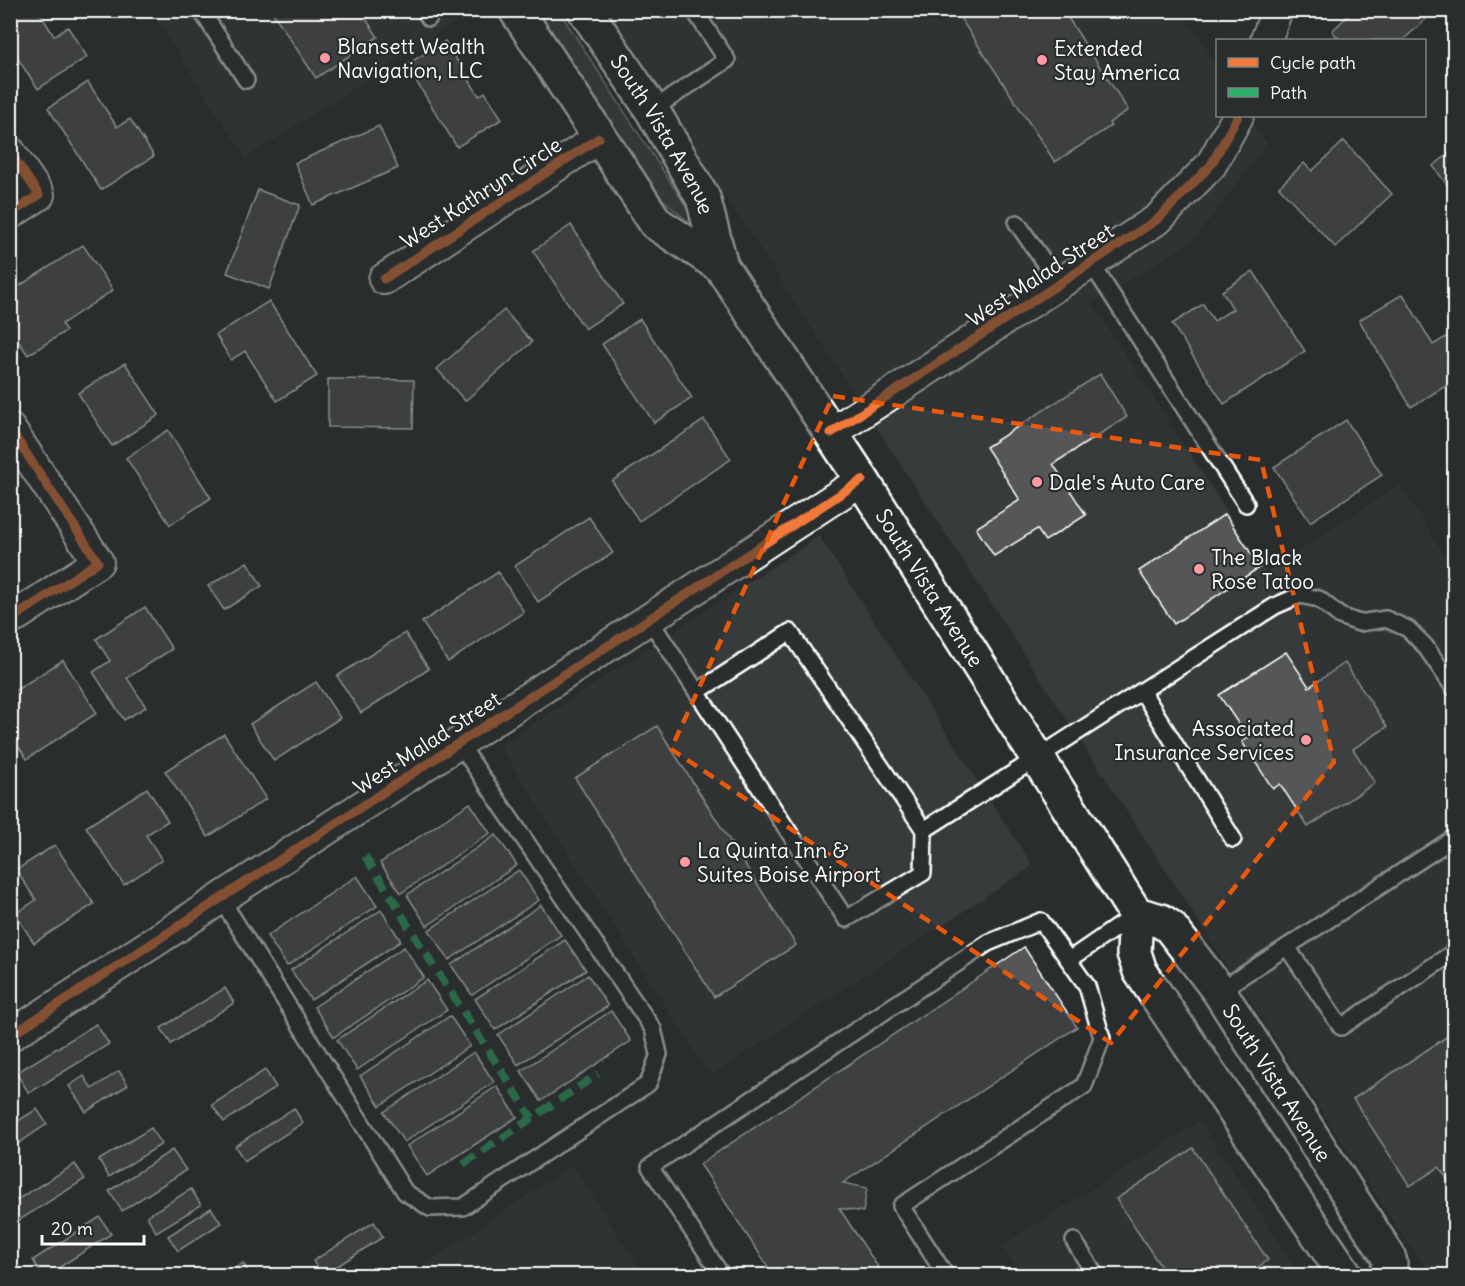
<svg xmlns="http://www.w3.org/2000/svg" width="1465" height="1286" viewBox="0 0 1465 1286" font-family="Delius,sans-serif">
  <rect width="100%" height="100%" fill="#2a2d2e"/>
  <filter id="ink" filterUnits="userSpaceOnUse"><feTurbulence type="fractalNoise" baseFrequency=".0167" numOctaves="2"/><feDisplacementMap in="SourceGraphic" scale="12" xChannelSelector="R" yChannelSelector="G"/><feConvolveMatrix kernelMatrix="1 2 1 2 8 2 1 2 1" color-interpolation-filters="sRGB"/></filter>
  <g filter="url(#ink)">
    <g fill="#373a3b">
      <polygon points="151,11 472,11 246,158"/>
      <polygon points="605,11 1182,11 1217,65 1218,116 1250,116 1267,143 1193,241 1092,303 1266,572 1400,484 1454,570 1454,1275 1431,1275 1410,1246"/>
      <polygon points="819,536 1033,866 710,1076 500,746"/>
      <polygon points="1200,1121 1300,1275 1021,1275 1002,1246"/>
      <polygon points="572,1165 644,1275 423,1275 418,1269"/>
    </g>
    <polygon fill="#414445" stroke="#a0a2a2" stroke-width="1.5" points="537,11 559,11 693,217 688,221 672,208 651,187"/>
    <g fill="#555758" stroke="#fff" stroke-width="1.5">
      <polygon points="10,10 38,10 54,36 68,27 87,57 38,89 10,47"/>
      <polygon points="271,10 374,10 375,13 366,19 378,37 316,78"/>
      <polygon points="955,10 1063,10 1128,110 1109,123 1111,126 1055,162"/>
      <polygon points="1354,10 1436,10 1403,40 1340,40 1332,31"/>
      <polygon points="445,41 479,96 485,92 502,119 457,147 406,65"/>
      <polygon points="88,82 117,127 130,119 154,156 101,190 48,108"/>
      <polygon points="379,126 398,168 313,205 295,163"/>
      <polygon points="1344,141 1392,194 1335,247 1279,187 1304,163 1312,171"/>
      <polygon points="1454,150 1454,194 1433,166"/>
      <polygon points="258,190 300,205 269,289 227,273"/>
      <polygon points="571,225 623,304 585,329 533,251"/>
      <polygon points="83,245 113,290 62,324 66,331 28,355 10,329 10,292"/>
      <polygon points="1253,271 1305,351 1224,404 1172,324 1203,304 1214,321 1233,309 1222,291"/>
      <polygon points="1403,294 1433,345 1454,332 1454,381 1411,407 1359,320"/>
      <polygon points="269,301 317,376 277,401 245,351 231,360 216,335"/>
      <polygon points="504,310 532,342 465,401 437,369"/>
      <polygon points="640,319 692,398 654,423 602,344"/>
      <polygon points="125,363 159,415 112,446 78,393"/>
      <polygon points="1100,374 1127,417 1053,464 1086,515 1045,541 1037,529 994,556 976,528 1020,500 986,447"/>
      <polygon points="328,379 414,380 413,428 328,427"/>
      <polygon points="704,420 731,459 639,521 612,481"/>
      <polygon points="1346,420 1382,475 1310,522 1274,467"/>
      <polygon points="168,430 211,498 170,525 126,458"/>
      <polygon points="1225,514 1260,567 1174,624 1139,571"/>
      <polygon points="589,517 613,553 538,602 515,566"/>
      <polygon points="247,562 262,586 224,610 208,586"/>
      <polygon points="498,572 524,612 448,662 422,622"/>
      <polygon points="145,607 172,649 127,678 146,707 124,720 93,672 110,661 96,639"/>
      <polygon points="405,633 429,669 361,713 337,676"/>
      <polygon points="1286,652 1309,687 1345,663 1387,727 1353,749 1375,783 1308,827 1280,784 1273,789 1242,742 1248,738 1219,695"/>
      <polygon points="63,660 97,713 27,759 10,734 10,694"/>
      <polygon points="316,682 340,718 274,761 250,724"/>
      <polygon points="657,726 796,945 714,997 575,778"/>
      <polygon points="224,734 266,799 208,837 165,771"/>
      <polygon points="147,788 168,821 146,835 162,860 124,885 86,827"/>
      <polygon points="470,803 490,833 401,893 380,863"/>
      <polygon points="496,835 517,865 427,926 407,895"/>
      <polygon points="55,845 94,904 34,943 15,914 36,900 16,870"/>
      <polygon points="519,870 539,900 449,960 429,930"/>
      <polygon points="357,876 377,906 287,966 267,936"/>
      <polygon points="541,905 561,935 472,995 451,965"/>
      <polygon points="381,910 401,941 311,1000 291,970"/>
      <polygon points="565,940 586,970 495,1030 475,999"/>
      <polygon points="404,947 424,977 334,1037 314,1007"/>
      <polygon points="1024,947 1077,1027 843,1183 867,1188 863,1212 839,1208 884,1276 774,1276 700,1164"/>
      <polygon points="588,975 608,1006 518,1065 498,1035"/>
      <polygon points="427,980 447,1010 357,1070 337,1040"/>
      <polygon points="225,988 234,1003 171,1044 161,1028"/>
      <polygon points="611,1011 631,1041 541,1101 521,1071"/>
      <polygon points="450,1016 470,1046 380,1106 360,1076"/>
      <polygon points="96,1024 109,1044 29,1093 16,1073"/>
      <polygon points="1454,1032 1454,1186 1453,1187 1439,1167 1410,1186 1353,1099"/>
      <polygon points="474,1052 494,1082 404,1142 384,1112"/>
      <polygon points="265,1070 276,1087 224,1122 212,1105"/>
      <polygon points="119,1071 128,1085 86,1112 69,1086 84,1076 92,1089"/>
      <polygon points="497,1086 517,1117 427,1176 407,1146"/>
      <polygon points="294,1108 303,1123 244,1161 235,1146"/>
      <polygon points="37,1109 47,1124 10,1149 10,1126"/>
      <polygon points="151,1128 162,1144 109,1177 99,1160"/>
      <polygon points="1193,1148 1268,1260 1245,1276 1167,1276 1116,1199"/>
      <polygon points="172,1150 186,1170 122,1211 109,1191"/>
      <polygon points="75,1164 85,1179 10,1226 10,1204"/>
      <polygon points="191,1189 201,1205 156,1232 147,1216"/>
      <polygon points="211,1208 221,1223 178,1251 168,1236"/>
      <polygon points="100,1217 111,1234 46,1276 42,1276 33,1260"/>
      <polygon points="374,1222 383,1237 322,1276 313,1261"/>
      <polygon points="243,1263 251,1276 224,1276"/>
    </g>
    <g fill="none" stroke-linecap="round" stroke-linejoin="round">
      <defs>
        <g id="lane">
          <polyline points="201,10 246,80"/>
          <polyline points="424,10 429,18"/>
          <polyline points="652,110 727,60 694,10"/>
          <polyline points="1017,223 1059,284"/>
          <polyline points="1091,263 1246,504"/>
          <polyline points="649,619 846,919 923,873 924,830"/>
          <polyline points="1142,691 1233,839"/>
          <polyline points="697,692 790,632 924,830 1275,606 1300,595 1319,599 1340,616 1359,623 1386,619 1408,629 1425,646 1454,688"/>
          <polyline points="221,899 405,1192 430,1208 463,1207 648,1084 659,1054 653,1029 459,743"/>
          <polyline points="1287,947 1341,1027 1454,952"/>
          <polyline points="1069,960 1136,914"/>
          <polyline points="1219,991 1454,838"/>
          <polyline points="1074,1241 1096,1276"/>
          <polyline points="722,1276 650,1167 988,943 1041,921 1087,986 1102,1038 1084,1086 901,1206 946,1276"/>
        </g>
        <g id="street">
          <polyline points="1266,40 1277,10"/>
          <polyline points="10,152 39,195 10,214"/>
          <polyline points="384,279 599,138"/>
          <polyline points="10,429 98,562 10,620"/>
          <polyline points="831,433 1158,219 1211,165 1238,116"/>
          <polyline points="10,1036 862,480"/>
        </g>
        <g id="primary">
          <polyline points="516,10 656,223 721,266"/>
          <path id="s1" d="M 585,10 L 652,110 L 703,198 L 721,266 L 862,480 L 1136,914 L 1134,953 L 1140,971 L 1346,1276"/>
          <path id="s2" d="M 1136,914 L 1161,921 L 1170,927 L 1219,991 L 1388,1256 L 1390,1263 L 1386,1276"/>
        </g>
      </defs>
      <use href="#lane" stroke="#fff" stroke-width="20"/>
      <use href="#street" stroke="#fff" stroke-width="34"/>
      <use href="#primary" stroke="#fff" stroke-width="38"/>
      <use href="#lane" stroke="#2a2d2e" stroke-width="15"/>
      <use href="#street" stroke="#2a2d2e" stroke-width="30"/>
      <use href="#primary" stroke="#2a2d2e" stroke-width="33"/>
      <g stroke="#2db169" stroke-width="8" stroke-dasharray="15 8" stroke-linecap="butt">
        <polyline points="365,856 396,904 408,926 532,1118"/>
        <polyline points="463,1164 598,1074"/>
      </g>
      <defs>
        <g id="cycleway">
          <polyline points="10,152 39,195 10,214"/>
          <polyline points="384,279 599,138"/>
          <polyline points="10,429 98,562 10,620"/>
          <polyline points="831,433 1158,219 1211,165 1238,116"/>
          <polyline points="10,1036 862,480"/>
        </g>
      </defs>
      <use href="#cycleway" stroke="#2a2d2e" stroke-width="13"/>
      <use href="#cycleway" stroke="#f17a3a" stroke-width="9"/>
    </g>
  </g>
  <path d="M0 0H1465V1286H0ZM 833,396 L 1261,460 L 1334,762 L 1111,1043 L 671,749 Z" fill="#2a2d2e" fill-opacity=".55" fill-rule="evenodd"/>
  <path fill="none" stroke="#e8590c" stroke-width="4.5" stroke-dasharray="12 8" stroke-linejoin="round" d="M 833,396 L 1261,460 L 1334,762 L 1111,1043 L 671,749 Z"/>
  <g fill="#ff9aa2" stroke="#2a2d2e" stroke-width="2">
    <circle cx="325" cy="58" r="6"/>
    <circle cx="1042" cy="60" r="6"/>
    <circle cx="1037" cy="482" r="6"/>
    <circle cx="1199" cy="569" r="6"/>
    <circle cx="1306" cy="740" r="6"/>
    <circle cx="685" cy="862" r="6"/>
  </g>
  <g text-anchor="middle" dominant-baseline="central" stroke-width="4.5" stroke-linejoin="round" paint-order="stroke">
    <g font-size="21" fill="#fff" stroke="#2a2d2e" text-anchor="start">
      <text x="337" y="46">Blansett Wealth<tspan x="337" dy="24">Navigation, LLC</tspan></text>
      <text x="1054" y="48">Extended<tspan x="1054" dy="24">Stay America</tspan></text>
      <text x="1049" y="482">Dale's Auto Care</text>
      <text x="1211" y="557">The Black<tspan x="1211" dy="24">Rose Tatoo</tspan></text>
      <text x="1294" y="728" text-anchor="end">Associated<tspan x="1294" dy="24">Insurance Services</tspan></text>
      <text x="697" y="850">La Quinta Inn &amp;<tspan x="697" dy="24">Suites Boise Airport</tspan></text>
    </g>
    <g font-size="21" fill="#fff" stroke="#2a2d2e">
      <text stroke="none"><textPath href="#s1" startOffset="147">South Vista Avenue</textPath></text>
      <text transform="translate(481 193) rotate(-33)">West Kathryn Circle</text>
      <text transform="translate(1040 275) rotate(-33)">West Malad Street</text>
      <text stroke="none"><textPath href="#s1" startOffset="676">South Vista Avenue</textPath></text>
      <text transform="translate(427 743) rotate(-33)">West Malad Street</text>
      <text stroke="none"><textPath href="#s2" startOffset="226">South Vista Avenue</textPath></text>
    </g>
  </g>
  <rect width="1465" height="1286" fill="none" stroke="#2a2d2e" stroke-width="36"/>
  <rect x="18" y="18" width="1429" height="1250" fill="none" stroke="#fff" stroke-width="2" filter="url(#ink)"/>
  <rect x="1216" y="39" width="210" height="78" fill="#2a2d2e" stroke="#7f8182" stroke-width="1.5"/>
  <rect x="1228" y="58" width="30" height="9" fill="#f17a3a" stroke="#7f8182" stroke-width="1.5"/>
  <text x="1270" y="69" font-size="18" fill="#ffffff">Cycle path</text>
  <rect x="1228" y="88" width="30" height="9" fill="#2db169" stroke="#7f8182" stroke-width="1.5"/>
  <text x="1270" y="99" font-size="18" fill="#ffffff">Path</text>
  <path d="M42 1235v9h102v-9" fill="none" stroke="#ffffff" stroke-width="3"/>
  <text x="51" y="1235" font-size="18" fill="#ffffff" stroke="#2a2d2e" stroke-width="4.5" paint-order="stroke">20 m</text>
</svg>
